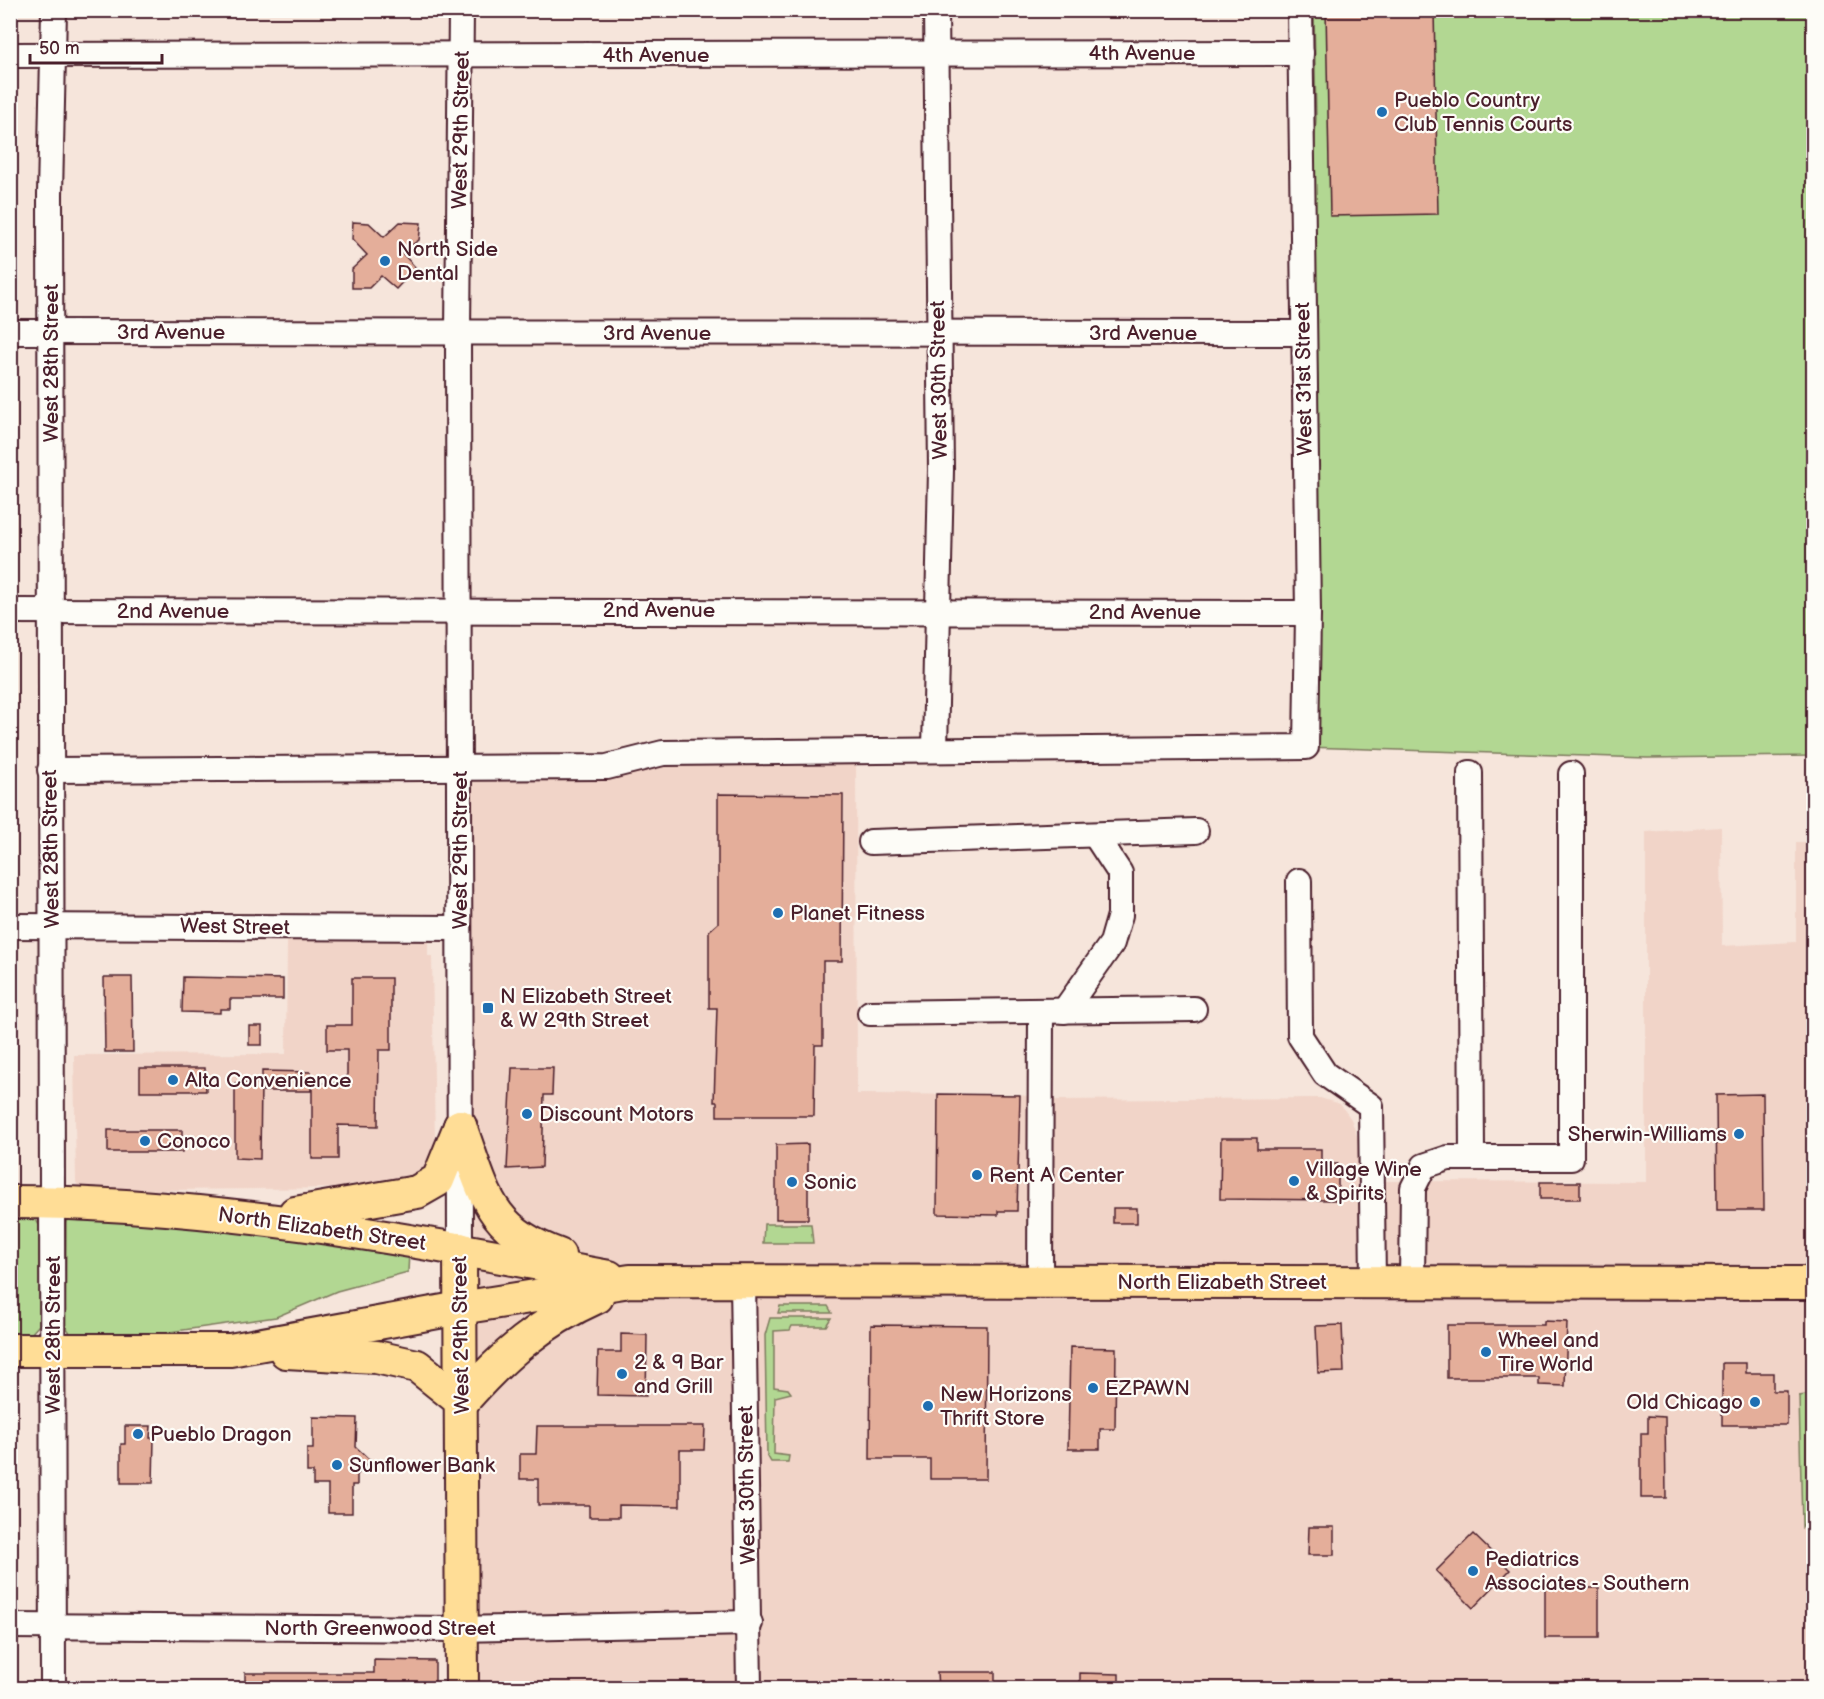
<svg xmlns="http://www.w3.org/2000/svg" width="1824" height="1699" viewBox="0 0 1824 1699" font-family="'Balsamiq Sans',sans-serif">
  <rect width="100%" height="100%" fill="#f6e5db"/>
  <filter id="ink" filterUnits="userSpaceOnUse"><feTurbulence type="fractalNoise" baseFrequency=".0167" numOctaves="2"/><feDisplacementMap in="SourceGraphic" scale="12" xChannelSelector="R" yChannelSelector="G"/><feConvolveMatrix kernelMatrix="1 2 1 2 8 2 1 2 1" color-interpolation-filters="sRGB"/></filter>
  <g filter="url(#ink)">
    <g fill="#f1d4c8">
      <polygon points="856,751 857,1094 1020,1095 1055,1100 1320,1098 1340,1104 1351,1119 1373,1181 1646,1182 1646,832 1721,827 1722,946 1796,942 1796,842 1813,842 1813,1688 462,1688 460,767"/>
      <polygon points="428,939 428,956 432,956 435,1145 428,1164 415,1177 391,1184 352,1184 350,1188 158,1190 79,1188 76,1182 74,1055 286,1054 287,940"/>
    </g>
    <g fill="#b2d792" stroke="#7e7b5e" stroke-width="1.5">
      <polygon points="1314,11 1813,11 1813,756 1647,758 1306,747 1303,333 1316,119"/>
      <polygon points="11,1217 35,1218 40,1227 39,1325 30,1335 11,1335"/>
      <polygon points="143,1217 409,1252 408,1272 337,1291 276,1317 148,1335 70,1333 65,1325 66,1223 70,1218"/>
      <polygon points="764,1224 811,1224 813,1243 763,1243"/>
      <polygon points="780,1306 828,1306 832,1313 778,1313"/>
      <polygon points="770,1318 831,1318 826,1326 792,1326 790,1330 774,1331 774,1387 788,1389 791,1393 775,1397 774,1454 789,1456 788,1462 771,1462 767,1455 765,1335"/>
      <polygon points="1814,1394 1813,1509 1802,1527 1799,1396"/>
    </g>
    <g fill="#e4ae9a" stroke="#4a1f2b" stroke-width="1.5">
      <polygon points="1326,10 1434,10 1438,214 1330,216"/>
      <polygon points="353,222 369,223 384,237 400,222 421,223 419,240 401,252 416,268 396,289 381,276 369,288 352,288 352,269 367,255 352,239"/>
      <polygon points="718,794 843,795 842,961 823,961 823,1045 815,1045 814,1116 717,1116 717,1102 714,1102 717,1008 709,1008 709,931 718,923"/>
      <polygon points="104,977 132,977 133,1052 105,1052"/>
      <polygon points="183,977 283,979 283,999 230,999 230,1009 220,1009 220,1013 182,1012"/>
      <polygon points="352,978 391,978 391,1050 379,1050 378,1126 338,1125 338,1159 312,1159 312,1083 347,1083 347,1050 327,1050 327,1025 352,1025"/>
      <rect x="249" y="1026" width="13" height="19"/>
      <polygon points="140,1068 205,1068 206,1091 140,1091"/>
      <polygon points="512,1068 553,1068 552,1095 544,1095 542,1167 507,1169"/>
      <polygon points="262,1071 311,1072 311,1091 262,1091"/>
      <polygon points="235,1083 261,1083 260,1159 235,1158"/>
      <polygon points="938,1094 1020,1095 1017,1211 998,1211 998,1215 937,1214"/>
      <polygon points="1763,1094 1764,1210 1717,1210 1716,1095"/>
      <rect x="108" y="1130" width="74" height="22"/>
      <polygon points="1221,1138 1257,1138 1257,1149 1321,1149 1321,1164 1338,1164 1338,1200 1220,1199"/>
      <polygon points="808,1144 808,1219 776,1219 776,1145"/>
      <rect x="1540" y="1182" width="40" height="17"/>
      <rect x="1113" y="1208" width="24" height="15"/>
      <polygon points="1544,1321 1567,1322 1565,1386 1539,1385 1539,1378 1447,1378 1447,1325 1544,1325"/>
      <polygon points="871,1325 987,1326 986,1479 930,1479 930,1459 870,1459"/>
      <polygon points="1342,1325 1344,1372 1318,1373 1316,1326"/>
      <polygon points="621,1334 647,1335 646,1396 597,1395 598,1352 621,1352"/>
      <polygon points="1070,1347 1116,1348 1115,1429 1100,1429 1100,1449 1068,1449"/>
      <polygon points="1722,1363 1746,1363 1746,1373 1773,1373 1773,1391 1787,1391 1787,1425 1722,1425"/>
      <polygon points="1648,1416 1665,1417 1666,1498 1641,1498 1641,1433 1648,1433"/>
      <polygon points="313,1417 357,1418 356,1447 370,1460 357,1475 357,1485 352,1485 352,1513 328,1513 328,1485 313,1485 313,1472 307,1472 307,1449 313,1449"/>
      <polygon points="125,1426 151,1426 150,1438 154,1438 153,1483 121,1483 121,1444 125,1444"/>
      <polygon points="537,1426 705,1426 704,1450 680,1450 680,1506 619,1505 619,1517 589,1517 589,1505 538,1505 538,1479 520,1479 520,1454 536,1454"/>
      <polygon points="1309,1527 1334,1527 1334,1555 1308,1555"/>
      <polygon points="1473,1534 1510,1570 1473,1608 1436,1571"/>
      <rect x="1545" y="1588" width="54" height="50"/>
      <polygon points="374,1660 435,1661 435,1689 245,1689 245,1673 374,1673"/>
      <polygon points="937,1672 995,1672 995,1689 938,1689"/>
      <polygon points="1080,1673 1119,1674 1119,1689 1080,1689"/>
    </g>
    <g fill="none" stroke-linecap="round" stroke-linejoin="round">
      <defs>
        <g id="minor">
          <polyline points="10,55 1301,53"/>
          <polyline points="10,332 1303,333"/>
          <polyline points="10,611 1308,613"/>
          <polyline points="935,750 941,470 936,10"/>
          <polyline points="50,770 607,767 663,753 1306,747 1308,613 1300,10"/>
          <polyline points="1470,773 1472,1157"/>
          <polyline points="871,842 1196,831"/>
          <polyline points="1299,881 1300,1036 1325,1074 1371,1106 1373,1283"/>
          <polyline points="10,926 459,928"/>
          <polyline points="1064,1011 1112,943 1120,915 1120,873 1095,835"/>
          <polyline points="870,1013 1194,1009"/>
          <polyline points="460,1249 458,332 461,10"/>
          <polyline points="743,1281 749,1688"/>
          <polyline points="1040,1282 1041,1011"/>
          <polyline points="1412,1282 1413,1188 1424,1166 1448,1158 1571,1158 1571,774"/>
          <polyline points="10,1626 460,1629 750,1623"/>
          <polyline points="53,1688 50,194 54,10"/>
        </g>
        <g id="major">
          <path d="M 460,1126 C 484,1191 487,1230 559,1255"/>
          <path d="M 10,1202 C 212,1202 411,1240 609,1277"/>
          <polyline points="295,1213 417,1192 438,1180 460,1126"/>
          <polyline points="460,1249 462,1688"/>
          <polyline points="10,1350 230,1350 460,1308 630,1281 1814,1283"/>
          <path d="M 286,1352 L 376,1357 L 417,1366 L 462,1402 C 502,1356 541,1322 597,1297"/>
        </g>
      </defs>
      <use href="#minor" stroke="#4a1f2b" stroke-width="28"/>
      <use href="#major" stroke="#4a1f2b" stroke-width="36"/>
      <use href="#minor" stroke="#fdfcf7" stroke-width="24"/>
      <use href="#major" stroke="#ffdd96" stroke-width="32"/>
    </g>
  </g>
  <g fill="#1f6fb2" stroke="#fdfcf7" stroke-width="2">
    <circle cx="1382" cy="112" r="6"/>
    <circle cx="385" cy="261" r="6"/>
    <circle cx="778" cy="913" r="6"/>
    <rect x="482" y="1002" width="12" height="12" rx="3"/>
    <circle cx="173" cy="1080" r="6"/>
    <circle cx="527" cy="1114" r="6"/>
    <circle cx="1739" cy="1134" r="6"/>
    <circle cx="145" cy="1141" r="6"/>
    <circle cx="977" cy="1175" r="6"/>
    <circle cx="1294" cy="1181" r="6"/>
    <circle cx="792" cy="1182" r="6"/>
    <circle cx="1486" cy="1352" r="6"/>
    <circle cx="622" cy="1374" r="6"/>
    <circle cx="1093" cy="1388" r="6"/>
    <circle cx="1755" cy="1402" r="6"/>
    <circle cx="928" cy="1406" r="6"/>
    <circle cx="138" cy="1434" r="6"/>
    <circle cx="337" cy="1465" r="6"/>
    <circle cx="1473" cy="1571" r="6"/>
  </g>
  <g text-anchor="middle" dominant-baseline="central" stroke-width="4.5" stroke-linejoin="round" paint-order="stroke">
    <g font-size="21" fill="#4a1f2b" stroke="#fdfcf7">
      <text x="1142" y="53">4th Avenue</text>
      <text x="656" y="55">4th Avenue</text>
      <text transform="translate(461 130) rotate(-89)">West 29th Street</text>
      <text x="171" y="332">3rd Avenue</text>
      <text x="657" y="333">3rd Avenue</text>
      <text x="1143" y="333">3rd Avenue</text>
      <text transform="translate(51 363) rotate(-90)">West 28th Street</text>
      <text transform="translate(1304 379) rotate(-91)">West 31st Street</text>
      <text transform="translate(939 380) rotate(-91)">West 30th Street</text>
      <text x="659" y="610">2nd Avenue</text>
      <text x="173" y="611">2nd Avenue</text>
      <text x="1145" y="612">2nd Avenue</text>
      <text transform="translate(51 849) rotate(-91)">West 28th Street</text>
      <text transform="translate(460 850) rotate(-90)">West 29th Street</text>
      <text transform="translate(235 927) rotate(1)">West Street</text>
      <text transform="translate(322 1229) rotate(8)">North Elizabeth Street</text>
      <text x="1222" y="1282">North Elizabeth Street</text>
      <text transform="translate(53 1335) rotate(-90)">West 28th Street</text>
      <text transform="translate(461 1335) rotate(-91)">West 29th Street</text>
      <text transform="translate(747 1485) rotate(-91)">West 30th Street</text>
      <text x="380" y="1628">North Greenwood Street</text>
    </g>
    <g font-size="21" fill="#4a1f2b" stroke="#fdfcf7" text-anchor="start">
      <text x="1394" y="100">Pueblo Country<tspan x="1394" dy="24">Club Tennis Courts</tspan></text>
      <text x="397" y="249">North Side<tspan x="397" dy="24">Dental</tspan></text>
      <text x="790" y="913">Planet Fitness</text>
      <text x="500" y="996">N Elizabeth Street<tspan x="500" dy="24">&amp; W 29th Street</tspan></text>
      <text x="185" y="1080">Alta Convenience</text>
      <text x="539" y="1114">Discount Motors</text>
      <text x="1727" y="1134" text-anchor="end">Sherwin-Williams</text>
      <text x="157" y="1141">Conoco</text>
      <text x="1306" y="1169">Village Wine<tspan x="1306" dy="24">&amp; Spirits</tspan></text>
      <text x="989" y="1175">Rent A Center</text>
      <text x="804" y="1182">Sonic</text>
      <text x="1498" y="1340">Wheel and<tspan x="1498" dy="24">Tire World</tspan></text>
      <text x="634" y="1362">2 &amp; 9 Bar<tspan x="634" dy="24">and Grill</tspan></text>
      <text x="1105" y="1388">EZPAWN</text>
      <text x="940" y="1394">New Horizons<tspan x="940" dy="24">Thrift Store</tspan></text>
      <text x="1743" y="1402" text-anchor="end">Old Chicago</text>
      <text x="150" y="1434">Pueblo Dragon</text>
      <text x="349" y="1465">Sunflower Bank</text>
      <text x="1485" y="1559">Pediatrics<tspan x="1485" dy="24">Associates - Southern</tspan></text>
    </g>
  </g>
  <rect width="1824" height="1699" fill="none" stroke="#fdfcf7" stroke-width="36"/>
  <rect x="18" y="18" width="1788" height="1663" fill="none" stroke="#4a1f2b" stroke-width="2" filter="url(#ink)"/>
  <path d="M30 54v9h132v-9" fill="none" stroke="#4a1f2b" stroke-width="3"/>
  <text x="39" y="54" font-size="18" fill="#4a1f2b" stroke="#fdfcf7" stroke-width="4.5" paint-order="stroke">50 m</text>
</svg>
